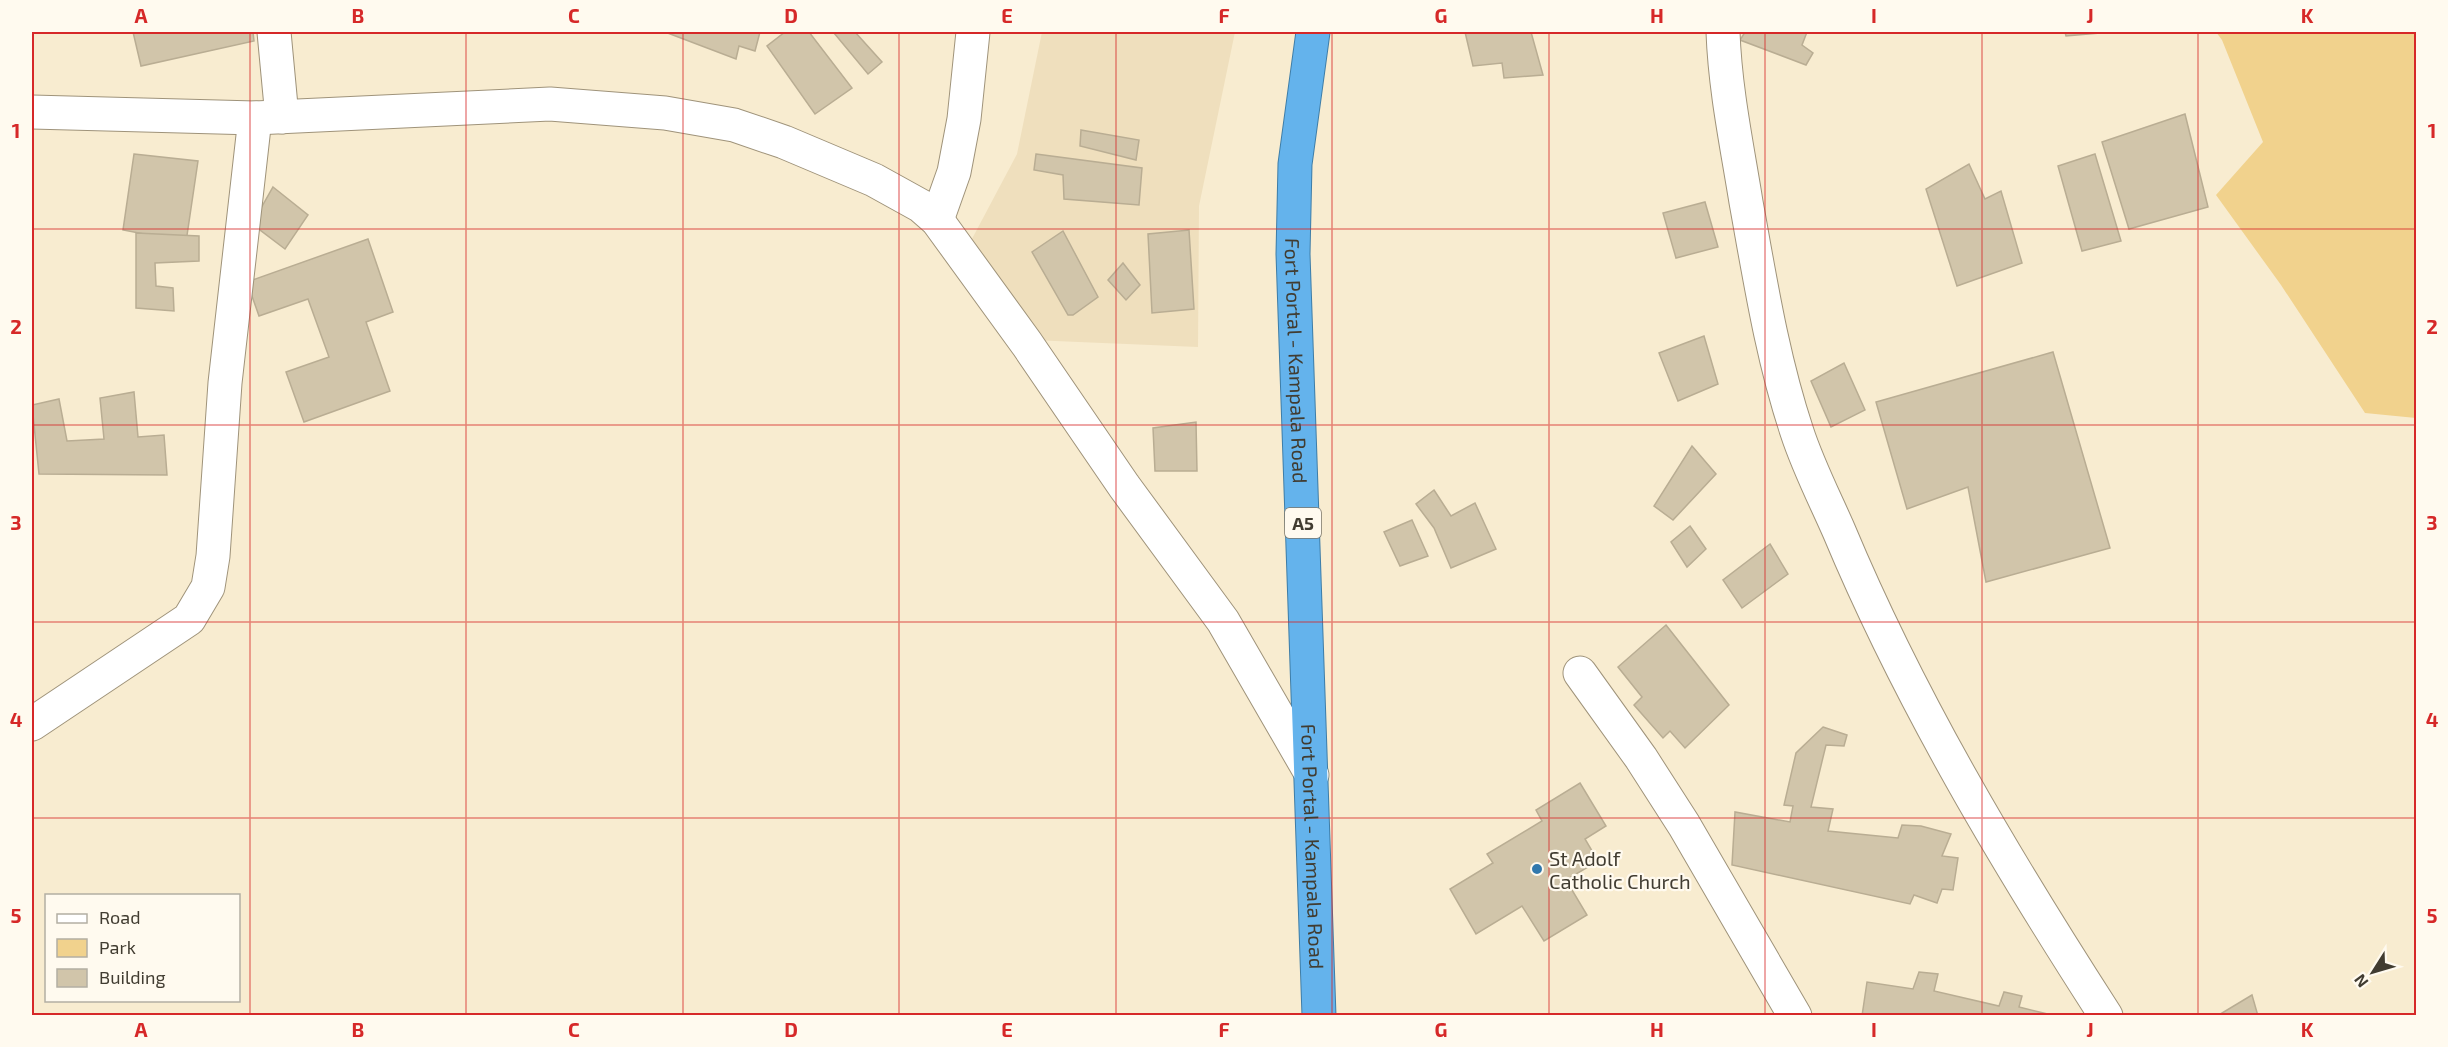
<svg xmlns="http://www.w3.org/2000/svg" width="2448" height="1047" viewBox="0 0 2448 1047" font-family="'Exo 2',sans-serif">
  <rect width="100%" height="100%" fill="#f8ecd0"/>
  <polygon fill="#efdfbd" points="1042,32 1235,32 1199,206 1198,347 1031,340 965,252 1017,154"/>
  <polygon fill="#f1d28d" points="2216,32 2416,32 2416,418 2365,413 2281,285 2216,195 2263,142 2222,40"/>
  <g fill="#d1c5aa" stroke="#b9ad93" stroke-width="1.5">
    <polygon points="133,32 253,32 254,41 141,66"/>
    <polygon points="665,32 760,32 755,51 739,46 736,59"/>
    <polygon points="785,32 809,32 852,88 815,114 767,46"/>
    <polygon points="836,32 855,32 882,62 868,74 834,33"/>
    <polygon points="1465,32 1531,32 1543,75 1504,78 1502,63 1473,66"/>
    <polygon points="1745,32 1807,32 1802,45 1813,53 1806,65 1740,40"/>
    <polygon points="2065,32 2112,32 2066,36"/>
    <polygon points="2185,114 2208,207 2129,229 2102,142"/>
    <polygon points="1081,130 1139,140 1136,160 1080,146"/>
    <polygon points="134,154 198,161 186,242 123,230"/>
    <polygon points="1036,154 1142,168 1139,205 1064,199 1063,175 1034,170"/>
    <polygon points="2095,154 2121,241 2082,251 2058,166"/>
    <polygon points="1969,164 1985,199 2001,191 2022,263 1957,286 1926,189"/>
    <polygon points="273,187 308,215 285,249 252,224"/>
    <polygon points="1705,202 1718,247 1676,258 1663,213"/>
    <polygon points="1189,230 1194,309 1152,313 1148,234"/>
    <polygon points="1063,231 1098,297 1073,315 1068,315 1032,252"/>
    <polygon points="136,233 199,236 199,261 155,263 156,286 173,288 174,311 136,308"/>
    <polygon points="368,239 393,312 366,322 390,391 304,422 286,372 329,357 308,299 259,316 247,282"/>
    <polygon points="1123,263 1140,285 1126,300 1108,280"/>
    <polygon points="1704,336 1718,384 1678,401 1659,353"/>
    <polygon points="2053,352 2110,548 1986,582 1968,487 1907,509 1876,402"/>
    <polygon points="1844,363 1865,410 1831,427 1811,381"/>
    <polygon points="134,392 138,437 164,435 167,475 39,474 32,405 59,399 67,441 104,439 100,398"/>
    <polygon points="1196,422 1197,471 1155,471 1153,428"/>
    <polygon points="1692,446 1716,474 1673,520 1654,506"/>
    <polygon points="1434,490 1451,516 1475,503 1496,549 1451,568 1434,528 1416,504"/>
    <polygon points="1412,520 1428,556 1400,566 1384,532"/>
    <polygon points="1690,526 1706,549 1687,567 1671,542"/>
    <polygon points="1770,544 1788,574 1742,608 1723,580"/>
    <polygon points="1666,625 1729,705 1685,748 1670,731 1663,738 1634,705 1642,697 1618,667"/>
    <polygon points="1823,727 1847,735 1844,746 1826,745 1811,807 1833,809 1828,831 1898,838 1902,825 1921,826 1951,834 1942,856 1958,858 1953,890 1942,889 1937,903 1914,895 1910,904 1732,865 1735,812 1790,822 1793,806 1784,805 1796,753"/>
    <polygon points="1580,783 1606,826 1585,839 1598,861 1566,880 1587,915 1544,941 1522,906 1476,934 1450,889 1493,863 1487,854 1542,821 1536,810"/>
    <polygon points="1919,972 1938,974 1934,991 1999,1006 2004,992 2022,996 2019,1007 2056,1016 1862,1016 1867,982 1913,989"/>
    <polygon points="2252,995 2258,1016 2217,1016"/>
  </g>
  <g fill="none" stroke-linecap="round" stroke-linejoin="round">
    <defs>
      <g id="minor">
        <polyline points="274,32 282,117"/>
        <path d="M 1723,32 C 1725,89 1737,146 1746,202 C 1760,279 1772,357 1797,432 C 1808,466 1825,499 1839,531 C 1910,701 2006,861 2106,1016"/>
        <polyline points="32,112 255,118 550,104 665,113 734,125 784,142 874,180 921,206 937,220 1027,344 1124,486 1223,621 1312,775"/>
        <polyline points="937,220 954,172 964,119 973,32"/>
        <polyline points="1580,673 1641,758 1684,825 1795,1016"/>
        <polyline points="32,724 189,619 208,587 213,556 225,383 255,118"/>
      </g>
      <g id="trunk">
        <path id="s1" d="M 1313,32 L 1295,164 L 1293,254 L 1319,1016"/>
      </g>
    </defs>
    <use href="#minor" stroke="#9f937a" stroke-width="35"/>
    <use href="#trunk" stroke="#3e7da7" stroke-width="35"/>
    <use href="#minor" stroke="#fff" stroke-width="33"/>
    <use href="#trunk" stroke="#64b3ec" stroke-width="33"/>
  </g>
  <path fill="none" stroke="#d62828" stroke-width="1.5" stroke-opacity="0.55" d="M 250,32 L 250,1016M 466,32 L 466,1016M 683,32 L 683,1016M 899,32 L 899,1016M 1116,32 L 1116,1016M 1332,32 L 1332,1016M 1549,32 L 1549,1016M 1765,32 L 1765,1016M 1982,32 L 1982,1016M 2198,32 L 2198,1016M 32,229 L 2416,229M 32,425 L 2416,425M 32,622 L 2416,622M 32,818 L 2416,818"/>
  <circle fill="#3178ad" stroke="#fffaef" stroke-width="2" cx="1537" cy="869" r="6"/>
  <g text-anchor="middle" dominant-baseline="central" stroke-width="4.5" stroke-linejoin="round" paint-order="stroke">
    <rect fill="#fffaef" stroke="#7a756a" stroke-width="1.5" x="1285" y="508" width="36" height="30" rx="4.5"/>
    <g font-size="18" font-weight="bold" fill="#413c31">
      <text x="1303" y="523">A5</text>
    </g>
    <g font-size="20" fill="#413c31" stroke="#fffaef">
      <text stroke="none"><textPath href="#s1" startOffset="330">Fort Portal - Kampala Road</textPath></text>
      <text stroke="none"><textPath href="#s1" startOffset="816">Fort Portal - Kampala Road</textPath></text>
    </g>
    <g font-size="20" fill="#413c31" stroke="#fffaef" text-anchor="start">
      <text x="1549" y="858">St Adolf<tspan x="1549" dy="23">Catholic Church</tspan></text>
    </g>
  </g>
  <rect width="2448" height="1047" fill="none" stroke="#fffaef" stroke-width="66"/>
  <rect x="45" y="894" width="195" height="108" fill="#fffaef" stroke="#b3aea3" stroke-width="1.5"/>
  <rect x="57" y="914" width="30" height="9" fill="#ffffff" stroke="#b3aea3" stroke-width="1.5"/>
  <text x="99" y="924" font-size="18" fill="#413c31">Road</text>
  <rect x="57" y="939" width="30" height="18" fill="#f1d28d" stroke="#b3aea3" stroke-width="1.5"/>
  <text x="99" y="954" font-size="18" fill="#413c31">Park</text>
  <rect x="57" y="969" width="30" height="18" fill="#d1c5aa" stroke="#b3aea3" stroke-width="1.5"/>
  <text x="99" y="984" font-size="18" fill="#413c31">Building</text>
  <g transform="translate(2373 972) rotate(233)" stroke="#fffaef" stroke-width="4.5" paint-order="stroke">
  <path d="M0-4.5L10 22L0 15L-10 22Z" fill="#413c31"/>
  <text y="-9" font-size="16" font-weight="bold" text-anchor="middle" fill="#413c31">N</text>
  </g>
  <rect x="33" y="33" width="2382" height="981" fill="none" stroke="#d62828" stroke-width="2"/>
  <g font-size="20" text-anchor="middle" font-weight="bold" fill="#d62828">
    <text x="141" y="23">A</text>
    <text x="358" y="23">B</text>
    <text x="574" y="23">C</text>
    <text x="791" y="23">D</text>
    <text x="1007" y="23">E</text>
    <text x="1224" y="23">F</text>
    <text x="1441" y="23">G</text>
    <text x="1657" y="23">H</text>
    <text x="1874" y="23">I</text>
    <text x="2090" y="23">J</text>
    <text x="2307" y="23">K</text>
    <text x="16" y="138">1</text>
    <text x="2432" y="138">1</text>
    <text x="16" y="334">2</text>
    <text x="2432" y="334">2</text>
    <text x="16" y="530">3</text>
    <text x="2432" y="530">3</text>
    <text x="16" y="727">4</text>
    <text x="2432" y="727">4</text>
    <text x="16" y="923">5</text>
    <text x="2432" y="923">5</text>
    <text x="141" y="1037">A</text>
    <text x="358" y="1037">B</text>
    <text x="574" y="1037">C</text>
    <text x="791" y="1037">D</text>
    <text x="1007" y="1037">E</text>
    <text x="1224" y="1037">F</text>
    <text x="1441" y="1037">G</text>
    <text x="1657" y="1037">H</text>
    <text x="1874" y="1037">I</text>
    <text x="2090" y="1037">J</text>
    <text x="2307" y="1037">K</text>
  </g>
</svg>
